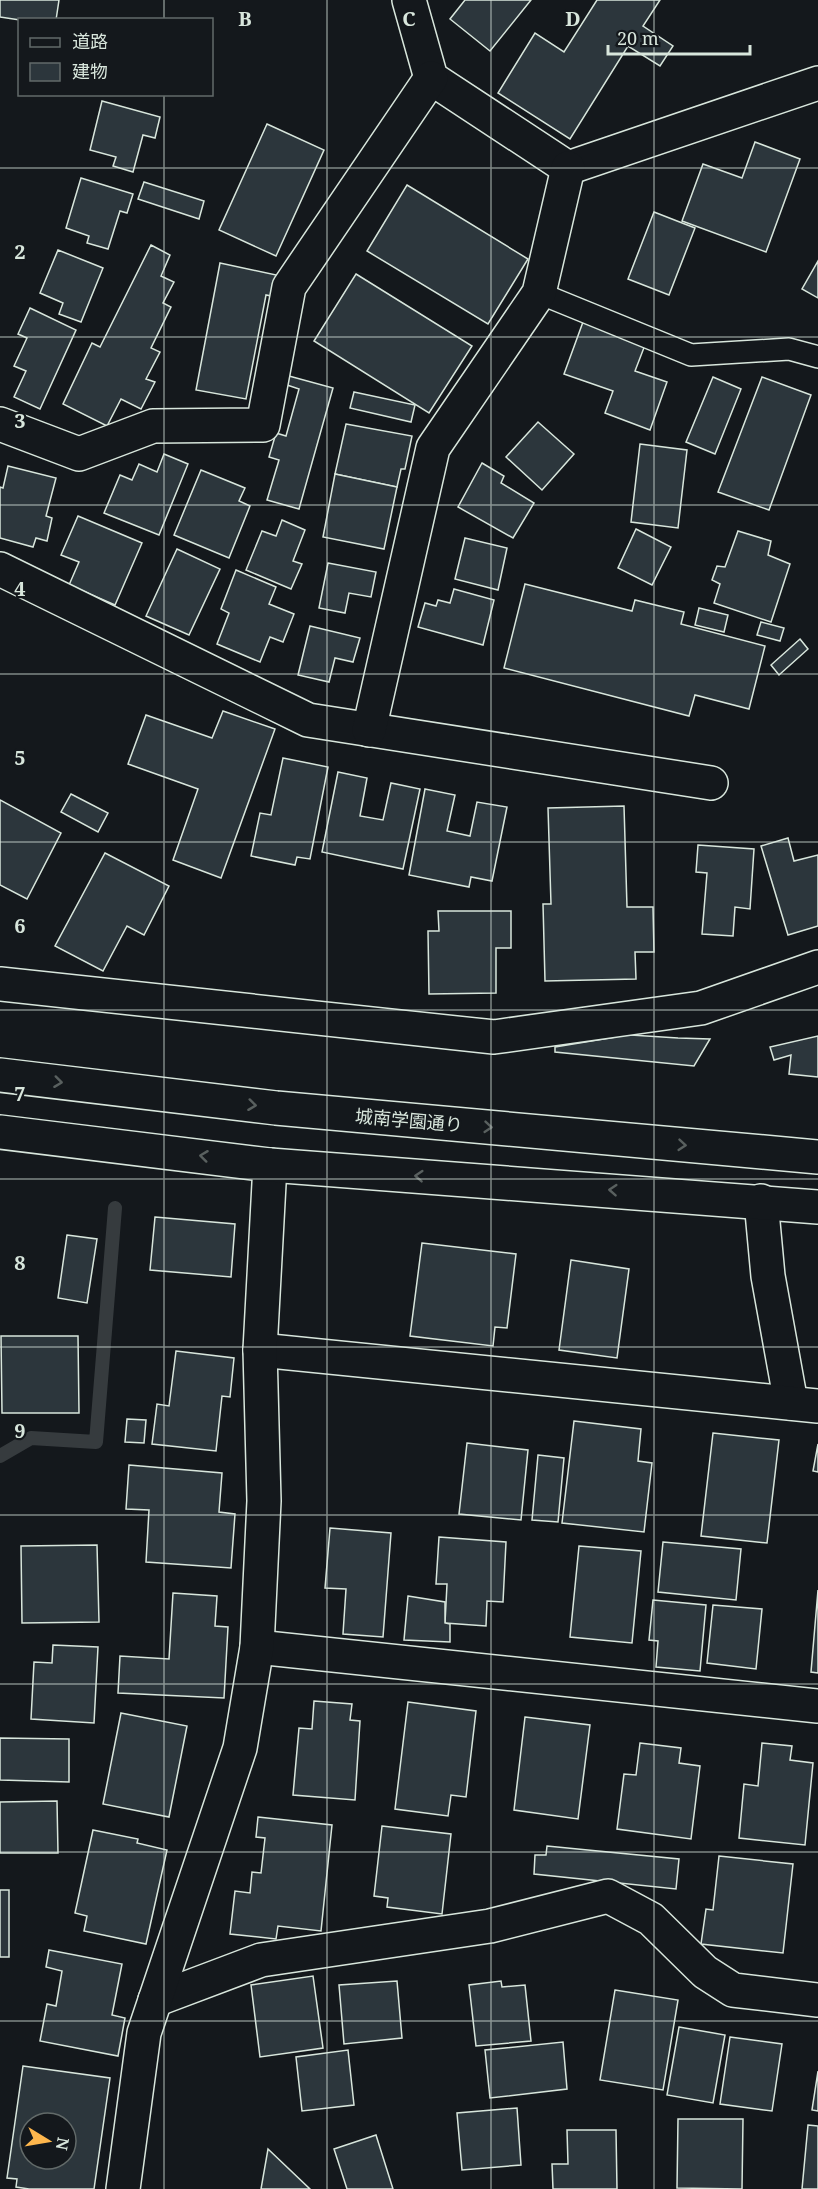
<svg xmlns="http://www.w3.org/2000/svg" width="818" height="2189" viewBox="0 0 818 2189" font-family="'Noto Serif','Noto Sans JP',serif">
  <rect width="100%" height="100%" fill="#14181c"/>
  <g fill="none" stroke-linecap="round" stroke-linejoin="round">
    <polyline stroke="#363b3e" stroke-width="14" points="0,1456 31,1438 96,1442 115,1208"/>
  </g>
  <g fill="#2c363c" stroke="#d8e6dc" stroke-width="1.5" fill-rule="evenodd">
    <polygon points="0,0 59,0 56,20 20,20 0,17"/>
    <polygon points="465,0 531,0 490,51 450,19"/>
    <polygon points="597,0 660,0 643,26 673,46 660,66 628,46 570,139 498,93 535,33 564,52"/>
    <polygon points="102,101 160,117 155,138 143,135 133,172 113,166 116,157 90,150"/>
    <polygon points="267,124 324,150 276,256 219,230"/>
    <polygon points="755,142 800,159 766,252 682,221 703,164 742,178"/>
    <polygon points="81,178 133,194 127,213 120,211 108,249 87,243 89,236 66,228"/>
    <polygon points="144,182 204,201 199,219 138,199"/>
    <polygon points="407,185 528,259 488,324 367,251"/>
    <polygon points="654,212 695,228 669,295 628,279"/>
    <polygon points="151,245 170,255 161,276 174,282 163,303 171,307 151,348 160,352 146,379 155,382 141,409 121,399 107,426 63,404 92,343 100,347"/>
    <polygon points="58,250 103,268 81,322 59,314 63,303 40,293"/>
    <polygon points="818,261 818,298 802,289"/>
    <polygon points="220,263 281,276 276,297 266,295 246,399 196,390"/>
    <polygon points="356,274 472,346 429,413 314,341"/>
    <polygon points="30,308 76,330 40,409 14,397 26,371 14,366 27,338 18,334"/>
    <polygon points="583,322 645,345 635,371 667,382 650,430 605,413 613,391 564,374"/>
    <polygon points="289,376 333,388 299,509 267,500 279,460 269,457 276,433 286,436 299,389 287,385"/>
    <polygon points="713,377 741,389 715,454 686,442"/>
    <polygon points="762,377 811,395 769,510 718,492"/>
    <polygon points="354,392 415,405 411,422 350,408"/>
    <polygon points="538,422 574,454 542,490 506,457"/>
    <polygon points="346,424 412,436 405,469 401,469 397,487 335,474"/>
    <polygon points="640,444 687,450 678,528 631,522"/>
    <polygon points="164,454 188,464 159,535 104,513 120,475 132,480 139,464 157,472"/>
    <polygon points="482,463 504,476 501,483 534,503 513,538 458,507"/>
    <polygon points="8,466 56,478 46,516 52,518 47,541 36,538 33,547 0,538 0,487 3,488"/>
    <polygon points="201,470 245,488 239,501 250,506 229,558 174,535"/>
    <polygon points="335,474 397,487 384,549 323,537"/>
    <polygon points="78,516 142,543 115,605 69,585 79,562 61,555"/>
    <polygon points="282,520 305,530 293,561 302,564 291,589 246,570 262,531 276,536"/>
    <polygon points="636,529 671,547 652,585 618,568"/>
    <polygon points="738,531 771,541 768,555 790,564 771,622 714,603 720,584 712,580 717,566 725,567"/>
    <polygon points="465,538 507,548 498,590 455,579"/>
    <polygon points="177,549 220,569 189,635 146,616"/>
    <polygon points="328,563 376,572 371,597 349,593 345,613 319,608"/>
    <polygon points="236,570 276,587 269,604 294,614 283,642 270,637 260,662 217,644 229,613 221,609"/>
    <polygon points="525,584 632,611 635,600 684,612 681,624 765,646 749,709 695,695 689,716 504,668"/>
    <polygon points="454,589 494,600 483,645 418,627 425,603 436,606 438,600 450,603"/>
    <polygon points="699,608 728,615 724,632 695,625"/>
    <polygon points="761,622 784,628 780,641 757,635"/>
    <polygon points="310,626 360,638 353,662 335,658 329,682 298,675"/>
    <polygon points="800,639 808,649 779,675 771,665"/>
    <polygon points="223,711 275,729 221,878 173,860 198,789 128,764 146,715 212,738"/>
    <polygon points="283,758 328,767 310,859 297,857 295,865 251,856 260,813 271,815"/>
    <polygon points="338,772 367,778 360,816 383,820 391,783 420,789 403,869 322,852"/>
    <polygon points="425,789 455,795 447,831 470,836 477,802 507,807 492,881 471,877 469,887 409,875"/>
    <polygon points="71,794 108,813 98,832 61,812"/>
    <polygon points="0,800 61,833 27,899 0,885"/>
    <polygon points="624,806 627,907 653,907 654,952 635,952 636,979 545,981 543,904 551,904 548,808"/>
    <polygon points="788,838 794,861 818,855 818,926 788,935 761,846"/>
    <polygon points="698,845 754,849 750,909 735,907 733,936 702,934 707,873 696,872"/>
    <polygon points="105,853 169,886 144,935 127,926 103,971 55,946"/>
    <polygon points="438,911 511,911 511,948 496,948 496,993 429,994 428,931 439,931"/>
    <polygon points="615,1034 678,1038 710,1039 694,1066 555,1052 555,1047 615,1037"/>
    <polygon points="818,1036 818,1077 789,1074 791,1055 774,1060 770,1047"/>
    <polygon points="155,1217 235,1224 231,1277 150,1270"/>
    <polygon points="67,1235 97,1239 87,1303 58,1298"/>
    <polygon points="422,1243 516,1254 507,1328 495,1327 493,1346 410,1336"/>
    <polygon points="571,1260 629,1269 617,1358 559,1350"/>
    <polygon points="1,1336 78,1336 79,1413 2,1413"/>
    <polygon points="176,1351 234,1358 230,1397 222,1396 216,1451 152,1444 157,1404 169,1406"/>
    <polygon points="127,1419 146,1420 144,1443 125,1442"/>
    <polygon points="574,1421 641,1429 638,1461 652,1463 644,1532 562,1523"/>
    <polygon points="713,1433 779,1440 767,1543 701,1536"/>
    <polygon points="467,1443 528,1450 521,1520 459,1514"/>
    <polygon points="818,1444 818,1472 813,1471"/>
    <polygon points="538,1455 564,1458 558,1522 532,1520"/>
    <polygon points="129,1465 222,1473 219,1512 235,1514 231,1568 146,1562 149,1510 126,1509"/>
    <polygon points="330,1528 391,1533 383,1637 343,1634 346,1589 325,1588"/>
    <polygon points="439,1537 506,1542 503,1602 487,1601 486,1626 445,1623 447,1584 436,1584"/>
    <polygon points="663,1542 741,1549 736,1600 658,1592"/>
    <polygon points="97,1545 99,1622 22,1623 21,1546"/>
    <polygon points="579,1546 641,1551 632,1643 570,1637"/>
    <polygon points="818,1590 818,1673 811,1672"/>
    <polygon points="173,1593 217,1596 215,1626 228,1627 224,1698 118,1693 120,1656 169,1659"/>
    <polygon points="408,1596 445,1602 445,1623 450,1624 450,1642 404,1640"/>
    <polygon points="653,1600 706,1605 700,1671 656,1667 658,1641 649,1640"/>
    <polygon points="713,1605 762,1609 756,1669 707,1663"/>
    <polygon points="53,1645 98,1647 94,1723 31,1719 34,1662 52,1663"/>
    <polygon points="314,1701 352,1704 350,1720 360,1721 355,1800 293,1795 299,1728 312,1729"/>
    <polygon points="408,1702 476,1711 466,1797 451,1795 448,1816 395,1809"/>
    <polygon points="121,1713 187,1726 169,1817 103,1804"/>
    <polygon points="525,1717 590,1725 578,1819 514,1810"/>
    <polygon points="0,1738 69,1739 69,1782 0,1780"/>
    <polygon points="640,1743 681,1748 679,1763 700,1766 691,1839 617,1829 624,1774 636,1775"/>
    <polygon points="762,1743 792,1746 790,1760 813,1763 805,1845 739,1838 744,1784 758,1786"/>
    <polygon points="57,1801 58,1853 0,1853 0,1802"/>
    <polygon points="258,1817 332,1825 321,1931 278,1926 276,1939 230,1934 235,1891 250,1893 252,1872 261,1873 265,1838 256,1837"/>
    <polygon points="382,1826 451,1834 442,1914 387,1907 388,1898 374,1896"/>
    <polygon points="93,1830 138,1839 137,1843 167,1850 146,1944 84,1931 87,1916 75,1913"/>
    <polygon points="547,1846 679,1859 676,1889 534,1874 535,1855 546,1855"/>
    <polygon points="719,1856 793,1864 783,1953 701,1944 706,1909 713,1910"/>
    <rect x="0" y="1890" width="9" height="67"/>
    <polygon points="49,1950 122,1964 112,2015 125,2018 118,2056 40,2041 47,2004 56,2006 62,1971 46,1967"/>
    <polygon points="313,1976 323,2048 260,2057 251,1985"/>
    <polygon points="397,1981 402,2038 344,2044 339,1985"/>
    <polygon points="501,1981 502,1987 525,1985 531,2041 476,2046 469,1985"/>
    <polygon points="615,1990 678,2000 663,2090 600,2080"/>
    <polygon points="679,2027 725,2035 713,2103 667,2095"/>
    <polygon points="730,2037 782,2044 772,2111 720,2104"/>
    <polygon points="563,2042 567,2089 490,2098 485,2050"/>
    <polygon points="348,2050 354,2105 302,2111 296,2057"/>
    <path d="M 23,2066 L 110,2078 L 94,2189 L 29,2189 L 16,2187 L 17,2179 L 7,2178 ZM 30,2123 L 66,2123 L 66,2159 L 30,2159 Z"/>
    <polygon points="818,2071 818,2111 812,2110"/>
    <polygon points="517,2108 521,2165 462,2170 457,2113"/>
    <polygon points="678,2119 743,2119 742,2189 677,2188"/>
    <polygon points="808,2125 818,2126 818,2189 802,2189"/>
    <polygon points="567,2130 616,2130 617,2189 553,2189 552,2164 568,2164"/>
    <polygon points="376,2135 393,2189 347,2189 334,2149"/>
    <polygon points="268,2149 310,2189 261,2189"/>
  </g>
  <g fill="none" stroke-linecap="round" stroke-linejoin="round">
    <defs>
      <polyline id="service" points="539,293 691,355 789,349 818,357"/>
      <g id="minor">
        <polyline points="409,0 431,78 568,168 818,83"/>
        <polyline points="0,424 79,454 153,426 263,425 289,287 431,78"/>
        <polyline points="0,569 308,720 711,783"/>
        <polyline points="369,730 433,448 539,293 568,168"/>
        <polyline points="0,984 494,1037 701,1008 818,967"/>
        <polyline points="761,1201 768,1276 791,1403"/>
        <polyline points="260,1350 818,1406"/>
        <polyline points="257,1647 818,1706"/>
        <polyline points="155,2000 261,1960 490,1926 608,1896 651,1919 705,1972 733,1990 818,2000"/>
        <polyline points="123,2189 144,2033 240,1748 257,1647 264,1501 260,1350 270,1165"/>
      </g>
      <g id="tertiary">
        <polyline points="0,1075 276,1108 818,1157"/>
        <polyline points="0,1132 270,1165 818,1207"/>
      </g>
    </defs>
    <use href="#service" stroke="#d8e6dc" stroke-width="24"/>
    <use href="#minor" stroke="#d8e6dc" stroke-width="36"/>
    <use href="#tertiary" stroke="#d8e6dc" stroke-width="36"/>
    <use href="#service" stroke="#14181c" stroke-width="21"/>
    <use href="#minor" stroke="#14181c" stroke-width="33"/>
    <use href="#tertiary" stroke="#14181c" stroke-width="33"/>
  </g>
  <defs><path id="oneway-chevron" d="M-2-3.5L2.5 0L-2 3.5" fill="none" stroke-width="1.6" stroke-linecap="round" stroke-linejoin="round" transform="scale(1.5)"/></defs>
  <g stroke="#59605f">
    <use href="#oneway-chevron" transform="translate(58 1082) rotate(7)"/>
    <use href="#oneway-chevron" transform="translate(252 1105) rotate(7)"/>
    <use href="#oneway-chevron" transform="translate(488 1127) rotate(5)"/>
    <use href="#oneway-chevron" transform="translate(682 1145) rotate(5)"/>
    <use href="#oneway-chevron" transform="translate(204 1156) rotate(-173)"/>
    <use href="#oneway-chevron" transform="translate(419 1176) rotate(-176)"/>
    <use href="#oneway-chevron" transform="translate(613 1190) rotate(-176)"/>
  </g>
  <path fill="none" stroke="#d8e6dc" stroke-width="1.5" stroke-opacity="0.55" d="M 164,0 L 164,20M 327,0 L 327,2189M 491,0 L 491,2189M 654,0 L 654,2189M 164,94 L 164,2189M 0,168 L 818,168M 0,337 L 818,337M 0,505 L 818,505M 0,674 L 818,674M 0,842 L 818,842M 0,1010 L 818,1010M 0,1179 L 818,1179M 0,1347 L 818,1347M 0,1515 L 818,1515M 0,1684 L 818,1684M 0,1852 L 818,1852M 0,2021 L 818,2021"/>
  <g text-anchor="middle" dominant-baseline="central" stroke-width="4.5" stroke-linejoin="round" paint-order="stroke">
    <g font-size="18" fill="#d8e6dc" stroke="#14181c">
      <text transform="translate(409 1120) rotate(5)">城南学園通り</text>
    </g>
  </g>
  <g font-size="20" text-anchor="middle" font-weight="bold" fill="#d8e6dc" stroke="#14181c" stroke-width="4.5" stroke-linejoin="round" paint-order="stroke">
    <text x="245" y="26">B</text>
    <text x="409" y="26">C</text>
    <text x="573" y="26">D</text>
    <text x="20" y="259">2</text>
    <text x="20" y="428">3</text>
    <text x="20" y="596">4</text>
    <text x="20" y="765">5</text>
    <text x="20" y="933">6</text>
    <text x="20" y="1101">7</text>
    <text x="20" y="1270">8</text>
    <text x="20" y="1438">9</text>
  </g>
  <rect x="18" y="18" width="195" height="78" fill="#14181c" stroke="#626a69" stroke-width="1.5"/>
  <rect x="30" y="38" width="30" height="9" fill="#14181c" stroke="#626a69" stroke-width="1.5"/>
  <text x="72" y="48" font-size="18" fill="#d8e6dc">道路</text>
  <rect x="30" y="63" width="30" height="18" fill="#2c363c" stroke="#626a69" stroke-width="1.5"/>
  <text x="72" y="78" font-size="18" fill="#d8e6dc">建物</text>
  <g transform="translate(48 2141) rotate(101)"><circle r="28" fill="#14181c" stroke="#626a69" stroke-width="1.5"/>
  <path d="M0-4.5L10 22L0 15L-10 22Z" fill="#ffb74d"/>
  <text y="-9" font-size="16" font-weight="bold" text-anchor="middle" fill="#d8e6dc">N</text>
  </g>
  <path d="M608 45v9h142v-9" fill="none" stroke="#d8e6dc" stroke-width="3"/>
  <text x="617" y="45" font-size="18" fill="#d8e6dc" stroke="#14181c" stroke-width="4.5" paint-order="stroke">20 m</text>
</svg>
